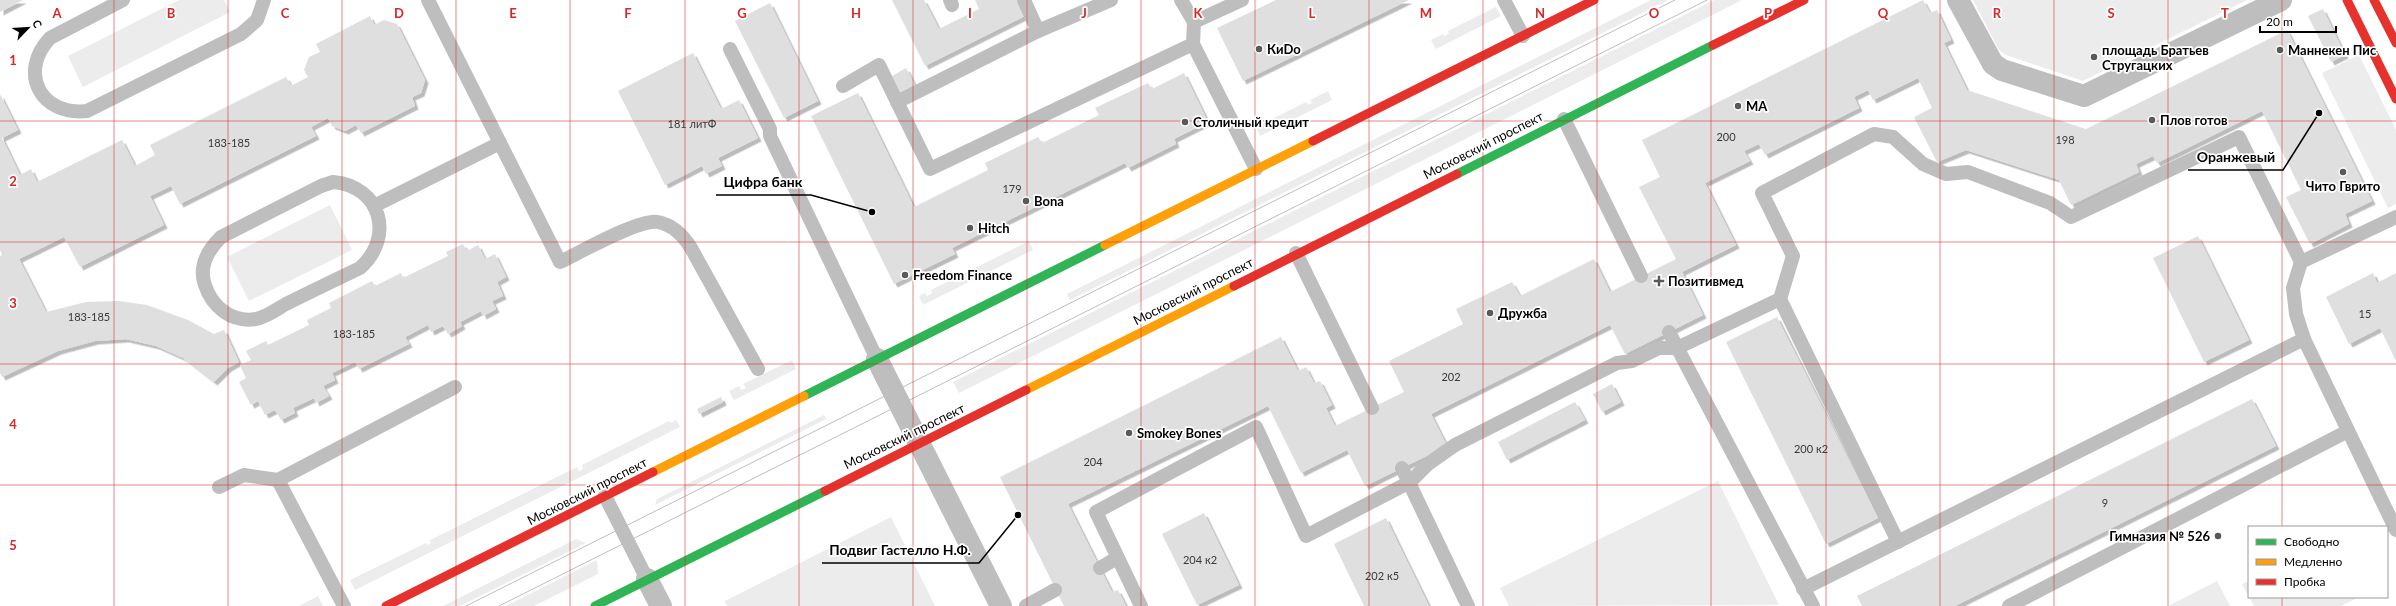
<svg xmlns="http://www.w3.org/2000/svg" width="2396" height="606" viewBox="0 0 2396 606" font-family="Lato,sans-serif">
  <defs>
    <filter id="shadow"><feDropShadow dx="3.5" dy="3.5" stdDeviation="0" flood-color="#0004"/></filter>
  </defs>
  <rect width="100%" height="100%" fill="#fff"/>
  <g fill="#ececec">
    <polygon points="179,0 224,0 230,12 83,87 68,56"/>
    <polygon points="1651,0 1668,0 1070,300 1067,294"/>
    <polygon points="1714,0 1742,0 959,393 953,382"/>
    <polygon points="1973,0 2247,0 2083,81 2006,55 1999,50"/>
    <polygon points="1496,7 1501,16 1436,49 1431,40 1443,34 1444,36 1449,34 1448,31"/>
    <polygon points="2359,55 2396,130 2396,204 2388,208 2322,73"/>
    <polygon points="1328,91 1332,100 1260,136 1256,127 1306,102 1308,105 1312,103 1310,100"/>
    <polygon points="330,205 352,250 249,301 227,257"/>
    <polygon points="1029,241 1033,250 923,305 919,296 925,293 927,296 932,293 931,290"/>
    <polygon points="792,360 796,369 734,400 729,391 739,386 741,390 746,388 743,384"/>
    <polygon points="824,415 826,419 655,505 657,499"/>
    <polygon points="676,420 680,427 355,590 350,580 426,543 428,545 431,543 430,540 577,467 579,471 583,469 582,465 669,421 671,423"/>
    <polygon points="1718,481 1779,605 1509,606 1500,588"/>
    <polygon points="891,517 935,606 727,606 725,601"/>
    <polygon points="576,539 586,543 460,606 443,606"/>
    <polygon points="597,560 598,574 534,606 506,606"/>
    <polygon points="2217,581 2230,606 2168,606"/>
    <polygon points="2249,581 2249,597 2359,597 2341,606 2254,606 2242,584"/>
    <polygon points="318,596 323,606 299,606"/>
  </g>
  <g fill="#dfdfdf" filter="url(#shadow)">
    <polygon points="0,0 23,0 0,12"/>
    <polygon points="892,0 924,0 939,29 979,9 975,0 1018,0 1025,16 925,66"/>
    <polygon points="1276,0 1409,0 1243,81 1217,28"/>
    <polygon points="1923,0 1930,13 1937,10 1951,40 1944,43 1967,90 2086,129 2287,30 2372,201 2345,214 2349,224 2310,244 2286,197 2301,190 2262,111 2157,163 2153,156 2136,164 2139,172 2071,205 2059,180 1966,150 1937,162 1914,117 1932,108 1918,78 1873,100 1868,90 1854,97 1859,108 1765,155 1759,144 1744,151 1750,161 1705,183 1736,245 1682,272 1703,315 1625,354 1610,325 1431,414 1447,446 1365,486 1347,450 1301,473 1268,406 1068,504 1112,592 1118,590 1126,606 1064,606 1000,477 1281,337 1298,371 1306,367 1314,383 1320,381 1332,405 1326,408 1335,426 1404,392 1389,361 1463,324 1456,309 1512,282 1520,296 1594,259 1610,292 1676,259 1639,187 1660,177 1642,140"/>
    <polygon points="770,3 818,101 784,118 735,21"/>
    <polygon points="2323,9 2345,55 2331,62 2308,16"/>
    <polygon points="370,16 374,25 384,20 397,24 425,80 421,93 412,97 415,106 361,133 356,125 345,131 332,126 328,118 311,127 316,136 180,204 171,186 150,196 164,225 80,267 64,237 19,259 46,312 86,302 119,301 147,305 188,320 214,334 224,330 239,362 228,368 214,382 183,358 156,346 126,339 95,341 58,351 2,377 0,373 0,256 2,255 0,250 0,94 18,130 2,138 20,175 31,169 37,182 122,140 135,166 155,155 150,145 286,77 291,86 308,77 304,70 309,57 320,52 316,44"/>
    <polygon points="693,53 721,109 739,100 758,138 718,158 722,166 706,174 702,166 665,185 618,91"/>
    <polygon points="906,68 916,87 901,94 892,76"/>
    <polygon points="1184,73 1208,122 1174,139 1176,144 1128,168 1125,163 952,248 955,254 894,284 811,116 858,93 914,207 988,170 985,163 1038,137 1042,143 1099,115 1095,108 1148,83 1152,89"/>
    <polygon points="2198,236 2249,340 2204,362 2153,258"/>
    <polygon points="463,244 467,251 478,245 485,259 495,254 506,277 497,282 503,296 492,301 496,309 483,316 481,311 460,322 462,326 448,334 443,326 431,332 428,325 405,337 409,344 359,369 355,362 332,373 335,380 323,386 329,396 316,403 314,398 293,408 295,413 281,420 275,410 265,415 258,401 251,405 239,382 246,378 240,365 251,360 246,351 266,341 268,345 309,325 307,320 331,308 329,303 372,281 375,286 401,273 403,278 448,256 446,252"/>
    <polygon points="2373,273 2377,283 2396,273 2396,361 2380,328 2349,344 2326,297"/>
    <polygon points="1777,317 1878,518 1826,544 1726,342"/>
    <polygon points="1612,384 1621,402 1602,412 1593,394"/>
    <polygon points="721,397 723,402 699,414 697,409"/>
    <polygon points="2252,399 2276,446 1955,606 1862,606 1857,596"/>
    <polygon points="1575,402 1585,420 1507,460 1498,442"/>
    <polygon points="1204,513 1239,585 1197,605 1162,534"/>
    <polygon points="1386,518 1399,545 1429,606 1364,606 1334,544"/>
  </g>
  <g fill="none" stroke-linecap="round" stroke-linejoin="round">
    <g stroke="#bebebe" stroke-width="14">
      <path d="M 123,0 L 50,38 C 18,72 40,116 87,111 L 241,34 L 257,20 L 264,0"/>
      <path d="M 428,0 L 560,262 C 579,253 640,218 658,222 C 673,225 683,235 691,248 L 758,369"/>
      <polyline points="950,0 952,5"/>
      <polyline points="1024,0 1038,31"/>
      <polyline points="1181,0 1194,22"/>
      <polyline points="1242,0 1194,22 1193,44 1256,169"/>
      <polyline points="1504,0 1523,36"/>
      <polyline points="730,49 770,129 770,136 877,359"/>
      <polyline points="843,86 879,65 930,169 1193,44"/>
      <polyline points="897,102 1038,31 1111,0"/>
      <polyline points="1564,119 1641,276"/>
      <path d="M 333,182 C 381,186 395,237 360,268 C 335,280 310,292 286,304 C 277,309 266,317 256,319 C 232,323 212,307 205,285 C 198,266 208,250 221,237 L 321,186 Z"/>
      <polyline points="374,206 500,143"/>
      <polyline points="2396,217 2301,262 2293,288 2296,314 2304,339 2396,530"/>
      <polyline points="1296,253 1372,408"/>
      <polyline points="1780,299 1898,542"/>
      <polyline points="1669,332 1813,606"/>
      <polyline points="1402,468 1468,606"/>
      <polyline points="278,480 344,606"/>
      <polyline points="219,487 244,475 278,480 455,387"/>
      <polyline points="605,496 647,579"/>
      <polyline points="1100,568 1117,558"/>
      <polyline points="1803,589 2304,339"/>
      <polyline points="1026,606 1055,590"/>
      <polyline points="1141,606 1096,512 1256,427 1306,536 1410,482 1428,464 1455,445 1617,363 1632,361 1659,348 1677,348 1780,299 1793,256 1762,193 1874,134 1893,137 1923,164 1946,174 1968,172 2050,203 2071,217 2239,137 2301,262"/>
      <polyline points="2009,606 2348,431"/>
    </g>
    <g stroke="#bebebe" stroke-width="22">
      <polyline points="1958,0 1993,64 2002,70 2084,96 2281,0"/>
      <polyline points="877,359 1001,606"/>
      <polyline points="647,579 661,606"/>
    </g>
    <g stroke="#30b455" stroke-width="9">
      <polyline points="1457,174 1713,45"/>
      <polyline points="804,396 1105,245"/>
      <polyline points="595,606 825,491"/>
    </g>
    <g stroke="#ff9f0a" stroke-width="9">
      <polyline points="1105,245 1313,141"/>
      <polyline points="1026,390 1234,286"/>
      <polyline points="653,472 804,396"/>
    </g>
    <g stroke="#e5322d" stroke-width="9">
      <polyline points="2347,0 2396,99"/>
      <polyline points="2374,0 2396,43"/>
      <polyline points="1713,45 1804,0"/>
      <polyline points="1313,141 1594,0"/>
      <polyline points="1234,286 1457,174"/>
      <polyline points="825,491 1026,390"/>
      <polyline points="386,606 653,472"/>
    </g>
    <g stroke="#bebebe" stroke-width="1">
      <polyline points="466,606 1675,0"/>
      <polyline points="499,606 1707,0"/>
    </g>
  </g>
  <path fill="none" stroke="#d62828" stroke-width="1" stroke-opacity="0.55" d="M 114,0 L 114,606M 228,0 L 228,606M 342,0 L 342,606M 456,0 L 456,606M 570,0 L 570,606M 685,0 L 685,606M 799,0 L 799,606M 913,0 L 913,606M 1027,0 L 1027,606M 1141,0 L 1141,606M 1255,0 L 1255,606M 1369,0 L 1369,606M 1483,0 L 1483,606M 1597,0 L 1597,606M 1711,0 L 1711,606M 1826,0 L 1826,606M 1940,0 L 1940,606M 2054,0 L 2054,606M 2168,0 L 2168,606M 2282,0 L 2282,527M 0,121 L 2396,121M 0,242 L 2396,242M 0,364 L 2396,364M 0,485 L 2396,485M 2282,597 L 2282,606"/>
  <g fill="#595959" stroke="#fff" stroke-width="1.5">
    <circle cx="1259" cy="49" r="4"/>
    <circle cx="2280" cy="50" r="4"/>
    <circle cx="2094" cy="57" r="4"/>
    <circle cx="1738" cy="106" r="4"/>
    <circle cx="2152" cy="120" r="4"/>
    <circle cx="1185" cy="122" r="4"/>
    <circle cx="2343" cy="172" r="4"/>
    <circle cx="1026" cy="201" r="4"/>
    <circle cx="970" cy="228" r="4"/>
    <circle cx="905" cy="275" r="4"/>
    <path d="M1657 275h4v4h4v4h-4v4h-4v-4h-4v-4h4z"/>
    <circle cx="1490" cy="313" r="4"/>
    <circle cx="1129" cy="433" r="4"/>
    <circle cx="2218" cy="536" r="4"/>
  </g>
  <g text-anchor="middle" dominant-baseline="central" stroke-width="3.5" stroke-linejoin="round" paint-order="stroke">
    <g font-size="11" fill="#383838">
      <text x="692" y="123">181 литФ</text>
      <text x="1726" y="136">200</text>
      <text x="2065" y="139">198</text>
      <text x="229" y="142">183-185</text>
      <text x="1012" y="188">179</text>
      <text x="2365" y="313">15</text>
      <text x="89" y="316">183-185</text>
      <text x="354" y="333">183-185</text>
      <text x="1451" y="376">202</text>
      <text x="1811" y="448">200 к2</text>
      <text x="1093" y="461">204</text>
      <text x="2105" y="502">9</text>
      <text x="1200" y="559">204 к2</text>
      <text x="1382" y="575">202 к5</text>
    </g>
    <g font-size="13" font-weight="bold" fill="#000" stroke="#fff" text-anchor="start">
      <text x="1267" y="49">КиDo</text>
      <text x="2102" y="50">площадь Братьев<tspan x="2102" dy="15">Стругацких</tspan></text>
      <text x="2288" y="50">Маннекен Пис</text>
      <text x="1746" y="106">MA</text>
      <text x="2160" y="120">Плов готов</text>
      <text x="1193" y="122">Столичный кредит</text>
      <text x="2343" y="186" text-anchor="middle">Чито Гврито</text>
      <text x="1034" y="201">Bona</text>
      <text x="978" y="228">Hitch</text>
      <text x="913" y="275">Freedom Finance</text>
      <text x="1668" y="281">Позитивмед</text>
      <text x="1498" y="313">Дружба</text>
      <text x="1137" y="433">Smokey Bones</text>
      <text x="2210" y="536" text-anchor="end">Гимназия № 526</text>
    </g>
    <g font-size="13" fill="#000" stroke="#fff">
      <text transform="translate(1483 145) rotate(-27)">Московский проспект</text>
      <text transform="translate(1193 291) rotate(-27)">Московский проспект</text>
      <text transform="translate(904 436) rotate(-26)">Московский проспект</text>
      <text transform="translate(587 491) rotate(-27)">Московский проспект</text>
    </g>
  </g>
  <g font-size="13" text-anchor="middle" font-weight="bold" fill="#d62828" stroke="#fff" stroke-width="3.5" stroke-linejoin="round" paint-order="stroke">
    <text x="57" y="18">A</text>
    <text x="171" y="18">B</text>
    <text x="285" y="18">C</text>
    <text x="399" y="18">D</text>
    <text x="513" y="18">E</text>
    <text x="628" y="18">F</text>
    <text x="742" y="18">G</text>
    <text x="856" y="18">H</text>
    <text x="970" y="18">I</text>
    <text x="1084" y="18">J</text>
    <text x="1198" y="18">K</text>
    <text x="1312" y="18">L</text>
    <text x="1426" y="18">M</text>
    <text x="1540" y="18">N</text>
    <text x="1654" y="18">O</text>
    <text x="1768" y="18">P</text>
    <text x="1883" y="18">Q</text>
    <text x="1997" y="18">R</text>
    <text x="2111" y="18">S</text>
    <text x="2225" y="18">T</text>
    <text x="13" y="65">1</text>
    <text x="13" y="186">2</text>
    <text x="13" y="308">3</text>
    <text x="13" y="429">4</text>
    <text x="13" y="550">5</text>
  </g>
  <path fill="none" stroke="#000" stroke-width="1.5" d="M2319 113L2283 170H2188M872 212L811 195H716M1018 515L979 563H822"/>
  <g fill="#000" stroke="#fff" stroke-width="1.5">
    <circle cx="2319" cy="113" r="4"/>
    <circle cx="872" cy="212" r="4"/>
    <circle cx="1018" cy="515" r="4"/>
  </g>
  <g font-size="14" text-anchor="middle" font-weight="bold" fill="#000" stroke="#fff" stroke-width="3.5" stroke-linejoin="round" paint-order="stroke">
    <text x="2236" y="162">Оранжевый</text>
    <text x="763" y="187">Цифра банк</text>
    <text x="900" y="555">Подвиг Гастелло Н.Ф.</text>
  </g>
  <rect x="2248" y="526" width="140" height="72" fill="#ffffff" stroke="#999999"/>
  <rect x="2256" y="539" width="20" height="6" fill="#30b455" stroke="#999999"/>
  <text x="2284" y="546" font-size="12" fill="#000000">Свободно</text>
  <rect x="2256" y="559" width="20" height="6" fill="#ff9f0a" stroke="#999999"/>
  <text x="2284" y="566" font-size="12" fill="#000000">Медленно</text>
  <rect x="2256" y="579" width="20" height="6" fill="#e5322d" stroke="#999999"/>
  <text x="2284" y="586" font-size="12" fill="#000000">Пробка</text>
  <g transform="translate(28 28) rotate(65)" stroke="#ffffff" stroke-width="3" paint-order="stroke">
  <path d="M0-3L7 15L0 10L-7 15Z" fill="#000000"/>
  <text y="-6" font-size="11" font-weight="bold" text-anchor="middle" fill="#000000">С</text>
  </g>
  <path d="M2260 26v6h76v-6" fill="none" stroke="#000000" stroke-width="2"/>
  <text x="2266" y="26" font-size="12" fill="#000000" stroke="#ffffff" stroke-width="3" paint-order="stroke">20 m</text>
</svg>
